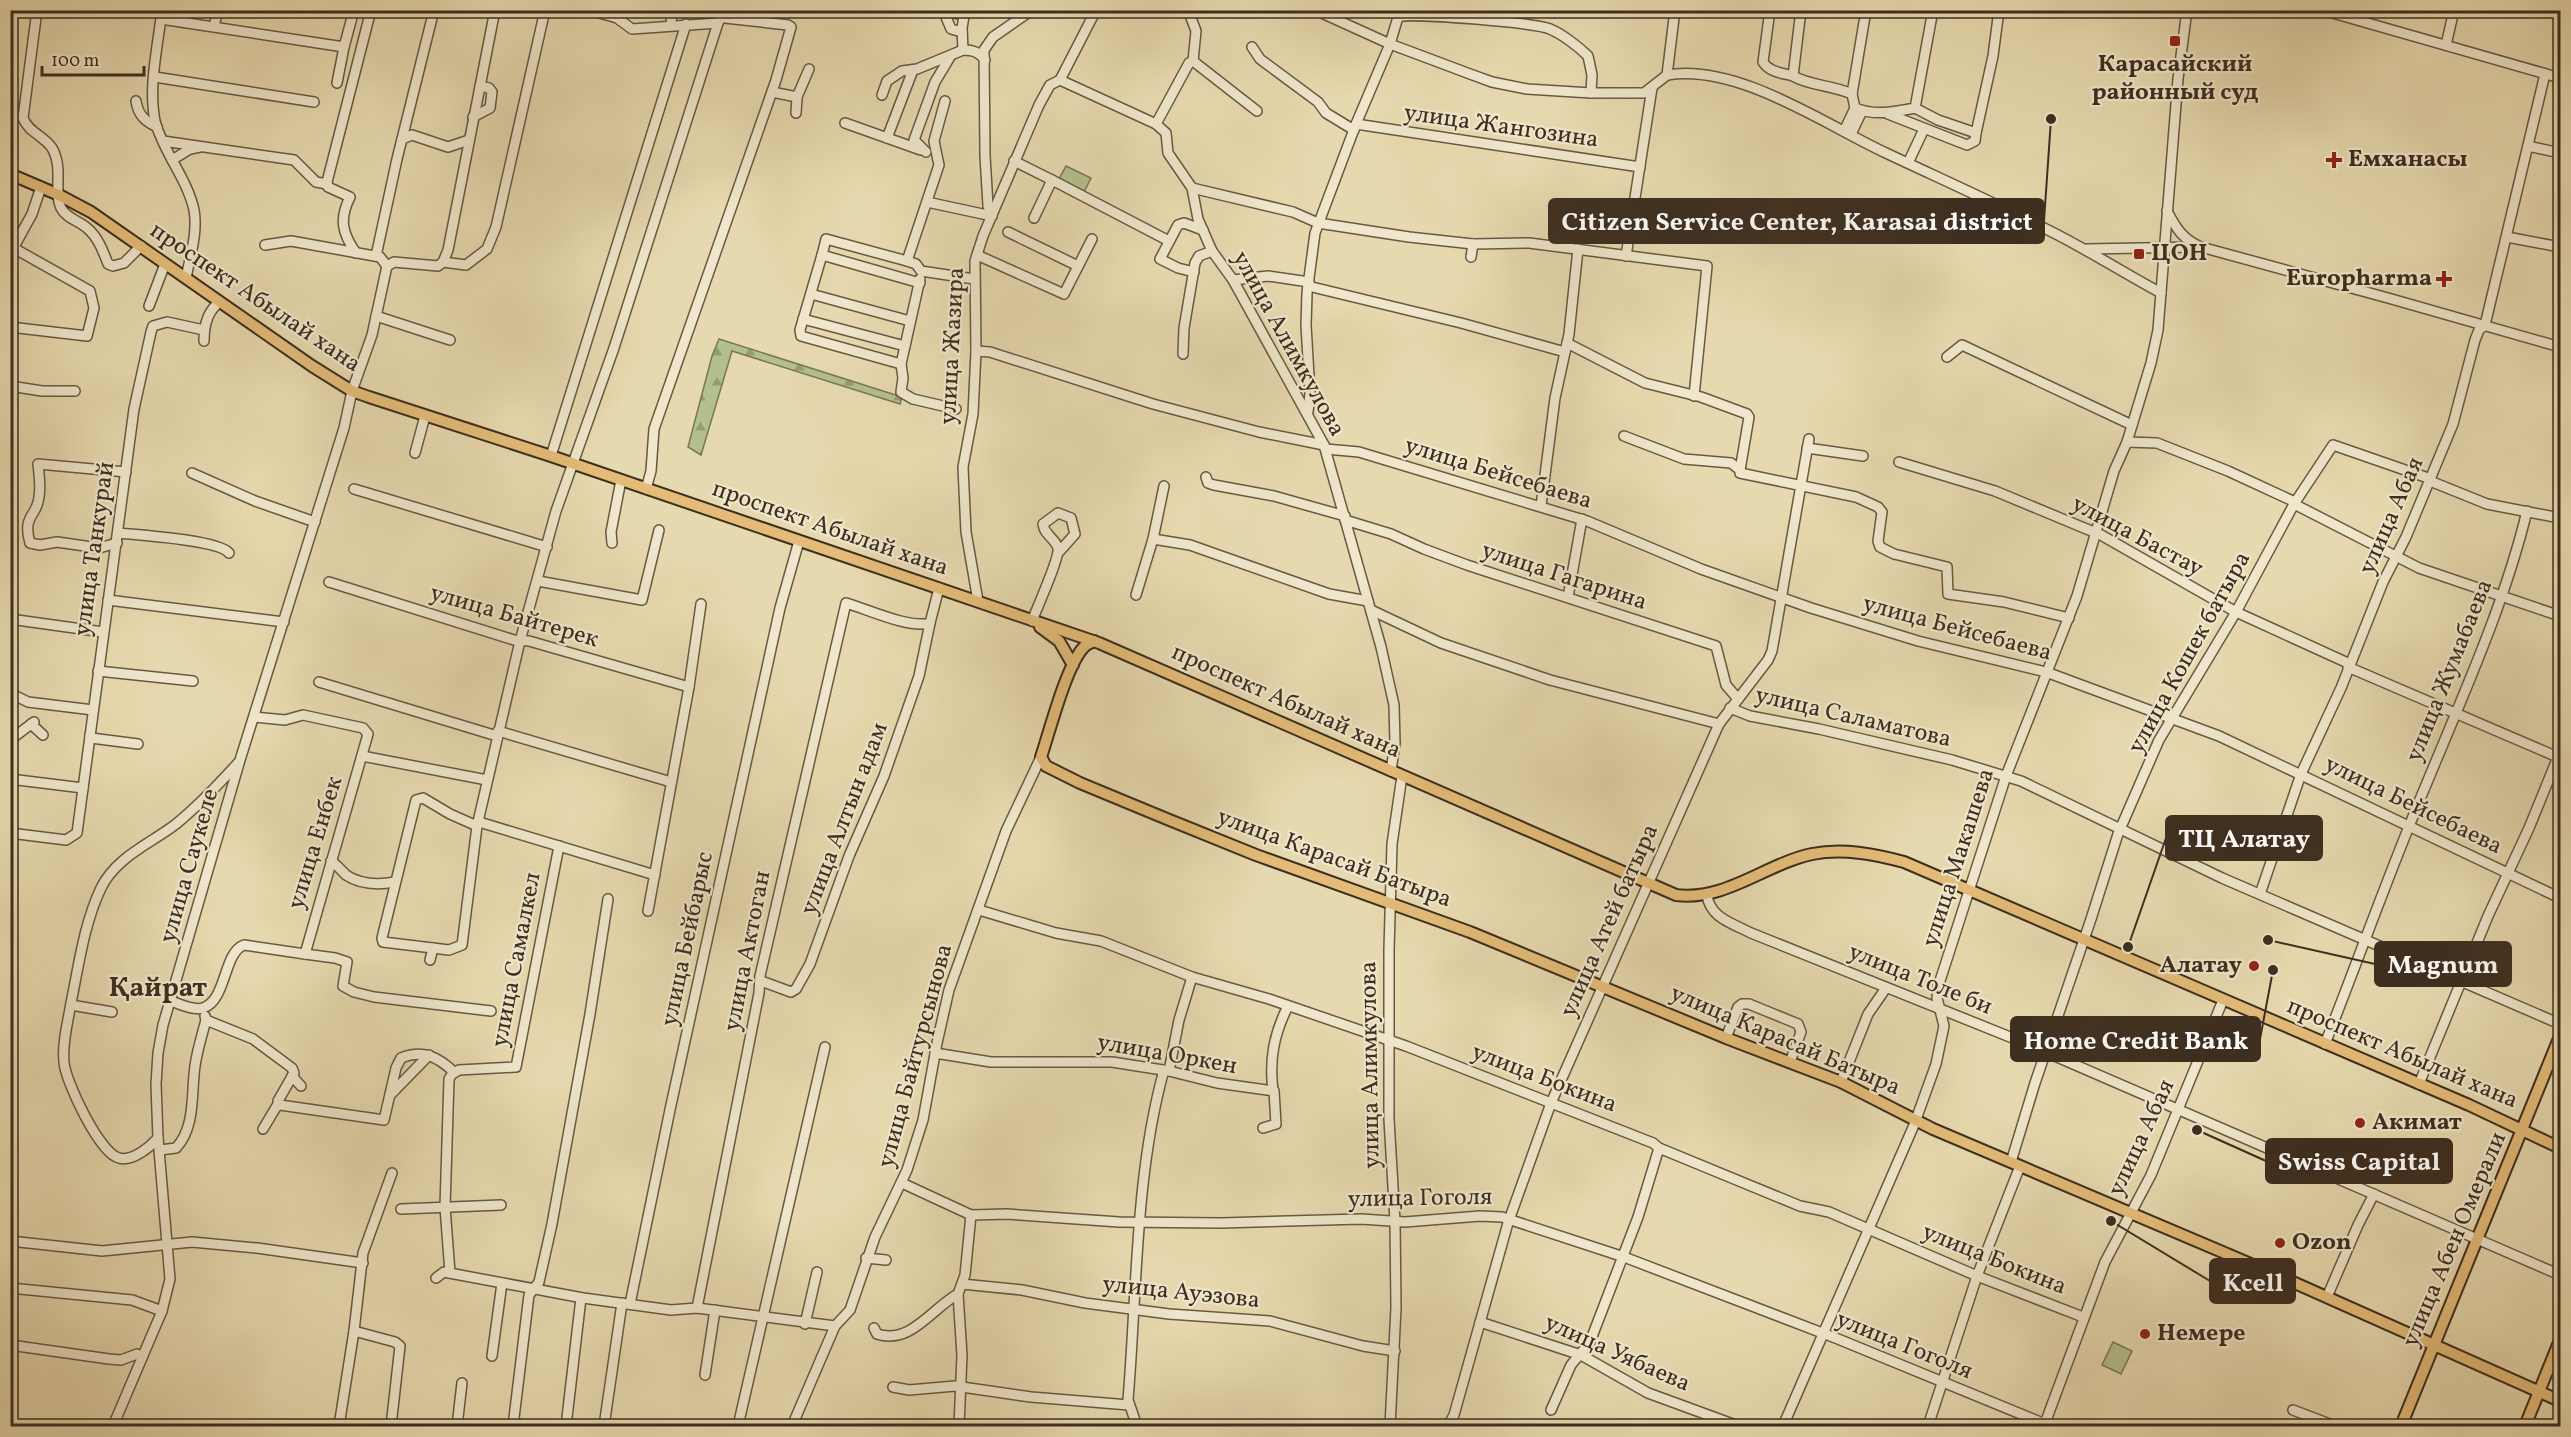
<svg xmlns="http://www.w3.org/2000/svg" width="2571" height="1437" viewBox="0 0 2571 1437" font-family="Vollkorn,serif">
  <defs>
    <pattern id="forest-firs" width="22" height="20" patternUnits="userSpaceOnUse" patternTransform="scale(1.5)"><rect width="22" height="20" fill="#b3c08c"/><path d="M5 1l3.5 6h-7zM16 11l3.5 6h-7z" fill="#939c72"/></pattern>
  </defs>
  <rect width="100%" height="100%" fill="#e7d9af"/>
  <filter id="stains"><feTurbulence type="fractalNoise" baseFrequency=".00333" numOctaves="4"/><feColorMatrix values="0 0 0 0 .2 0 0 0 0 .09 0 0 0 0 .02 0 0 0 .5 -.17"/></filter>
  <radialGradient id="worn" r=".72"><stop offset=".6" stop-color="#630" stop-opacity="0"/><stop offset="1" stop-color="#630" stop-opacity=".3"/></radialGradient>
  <polygon fill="url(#forest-firs)" stroke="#787756" stroke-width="1.5" points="719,339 902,397 900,404 732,351 701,455 688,447 712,356"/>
  <g fill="#b3c08c" stroke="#787756" stroke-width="1.5">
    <polygon points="1066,166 1091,178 1084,192 1059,179"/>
    <polygon points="2113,1342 2132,1351 2121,1374 2102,1365"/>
  </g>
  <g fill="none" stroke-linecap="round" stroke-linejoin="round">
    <defs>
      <g id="minor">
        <path d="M 37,10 L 23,118 C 28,132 44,136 52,148 C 64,169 53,192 61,208 C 66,218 79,221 87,228 C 98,237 103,251 108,264 L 113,266 L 124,263 L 141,246"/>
        <path d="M 162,10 C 158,45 148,87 155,121 C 163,152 187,178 194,210 C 198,232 190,257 186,278"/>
        <polyline points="589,10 617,18 632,29 718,23 720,18 725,18 788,25 791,27 776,80 654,429 651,471 646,489"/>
        <polyline points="943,10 951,29 962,32"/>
        <polyline points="1188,10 1196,31 1193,61"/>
        <polyline points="1315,10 1390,44 1470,74 1492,82 1527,89 1591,93 1644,93 1667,75"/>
        <path d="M 1770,10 L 1763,62 C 1769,72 1782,73 1793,76"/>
        <path d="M 1801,10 L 1793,76 C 1810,86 1833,85 1852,94"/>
        <path d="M 1866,10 L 1852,94 L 1855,108 C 1874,116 1895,112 1915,108 L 1933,10"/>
        <polyline points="2322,10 2560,78"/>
        <polyline points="943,11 965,15"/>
        <polyline points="161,19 344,47 354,10"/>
        <polyline points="671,25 672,10"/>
        <polyline points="214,26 218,10"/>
        <polyline points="2446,45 2454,10"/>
        <polyline points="1252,47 1260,59 1318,102 1326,113 1354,130"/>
        <polyline points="963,50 962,28 965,10"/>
        <path d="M 1667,75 C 1737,63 1824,124 1886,153 C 1939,178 1993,202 2046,229 C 2085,248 2122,272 2161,293"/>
        <polyline points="1667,75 1675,10"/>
        <polyline points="155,77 314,102"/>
        <polyline points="1060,80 1096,10"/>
        <polyline points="337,83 344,47"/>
        <polyline points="772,92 797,97 809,69"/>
        <path d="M 882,95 L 887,81 L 902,71 L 917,69 L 963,50 C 973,50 979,52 985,60"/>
        <path d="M 136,101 C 138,115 145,121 157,127"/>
        <polyline points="945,101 934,141 939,165 907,261 916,264 921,271 974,279"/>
        <polyline points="1915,108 1938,120 1976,133 1993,56 1999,10"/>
        <polyline points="796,113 797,97"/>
        <polyline points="1888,114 1967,145 1975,141 1976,133"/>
        <polyline points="473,117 490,108 492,92 489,88 480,86"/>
        <polyline points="845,123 921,150"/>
        <polyline points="1156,124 1189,63 1193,61 1257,111"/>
        <polyline points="1356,124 1640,167"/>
        <polyline points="1844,131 1855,108"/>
        <polyline points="1851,134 1862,111"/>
        <polyline points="887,138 913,70"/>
        <polyline points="402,139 412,135 448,147 469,140"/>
        <polyline points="163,141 294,160 316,182 327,184"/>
        <polyline points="2528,146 2560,153"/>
        <polyline points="926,152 914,140 935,82 950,57"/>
        <polyline points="172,160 190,149 200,147"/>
        <polyline points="1014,161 1052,180 1034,218"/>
        <polyline points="1908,163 1924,129"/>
        <polyline points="1052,180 1169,241"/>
        <polyline points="1192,188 1293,212 1318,223 1409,237 1473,244 1529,243 1707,266 1694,396"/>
        <polyline points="927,202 992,216"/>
        <path d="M 2167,211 C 2176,228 2183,240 2201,247 L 2388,298 L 2560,347"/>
        <polyline points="992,216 988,206 985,156 984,50 993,37 1032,10"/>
        <polyline points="1008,232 1078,266"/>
        <polyline points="2507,237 2560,247"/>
        <polyline points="10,246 90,291 94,308 87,336 10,327"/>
        <polyline points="2087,249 2196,247"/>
        <path d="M 356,253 C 342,233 339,219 350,197 L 328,187 L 327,182 L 371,10"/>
        <polyline points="10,254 32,214 41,187"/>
        <polyline points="822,255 826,239 907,261"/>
        <polyline points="977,255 1064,294 1092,239"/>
        <polyline points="376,256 397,159 434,10"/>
        <polyline points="1626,256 1652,88"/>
        <polyline points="1471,257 1473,244"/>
        <polyline points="443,262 466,265 487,249 496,227 545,10"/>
        <polyline points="387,266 394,262 438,266 443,262 448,250 495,10"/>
        <polyline points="1194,272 1178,268 1160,259 1178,225 1184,223 1203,230"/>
        <polyline points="920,279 901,364 903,378 901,392 913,399 956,409"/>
        <polyline points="1233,280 1268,276 1309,282"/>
        <polyline points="1308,286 1461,323 1565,352"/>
        <polyline points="811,294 910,321"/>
        <polyline points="149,306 165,264"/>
        <polyline points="376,316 450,340"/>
        <polyline points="803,319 905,346"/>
        <path d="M 204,341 C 204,326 208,310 220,302"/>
        <polyline points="1567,343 1645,383 1701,397 1747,414 1749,417 1740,470"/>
        <polyline points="976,351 990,352 1153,404 1259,432 1324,445"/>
        <polyline points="1183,354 1184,328 1195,263 1199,256 1212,251"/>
        <polyline points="1947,357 1962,345 2132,425"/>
        <polyline points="901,364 801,336 800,330 822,255 920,283"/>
        <polyline points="10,386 42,391 75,391"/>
        <path d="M 1308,412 L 1310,393 L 1306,325 L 1307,293 L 1315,233 L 1356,124 L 1390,44 L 1398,17 C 1410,12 1536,23 1550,29 C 1562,34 1579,47 1588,56 L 1592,75 L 1591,93"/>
        <polyline points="1624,436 1684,459 1731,463 1740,470 1740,473 1856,497 1878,507 1882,512 1878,541 1880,547 1894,554 1947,567 1948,594 2004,602 2069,618"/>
        <polyline points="2127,442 2157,443 2228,471 2295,502"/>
        <polyline points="1807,448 1863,456"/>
        <polyline points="1326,449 1359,452 1587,521 1701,569 1811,608 1918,641 2046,672 2219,736 2560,898"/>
        <polyline points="415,453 425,416"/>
        <polyline points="551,456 686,24"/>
        <polyline points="1899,462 1995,491 2101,535 2236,612 2350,664"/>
        <polyline points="192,473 255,501 315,522"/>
        <polyline points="1206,477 1208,483 1214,485 1274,496 1345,516"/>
        <polyline points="2430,481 2487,504 2560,518"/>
        <polyline points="354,489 547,547"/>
        <polyline points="2294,504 2419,568 2560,616"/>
        <polyline points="1541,506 1555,398 1569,334 1578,249"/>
        <polyline points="1345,520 1391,534 1424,549 1467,565 1716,646 1726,685 1738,699"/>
        <path d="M 119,533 C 139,535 219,540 229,553"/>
        <polyline points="1153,539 1190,545 1329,594 1368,601"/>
        <path d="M 117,543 L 99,548 L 57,542 L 40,545 L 30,543 C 22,515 37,517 39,497 C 41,486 39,475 38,464 L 126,472"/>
        <polyline points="612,543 611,532 621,480"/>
        <polyline points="538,581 642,600 659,530"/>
        <polyline points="329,582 514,640 529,641 689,687"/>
        <polyline points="1136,595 1153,539 1164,486"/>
        <polyline points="1568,597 1582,519"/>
        <polyline points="108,600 284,622"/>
        <polyline points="978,601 966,532 963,467 973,414 976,351 975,261 983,236 1039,105 1050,85 1060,80 1156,124 1166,133 1168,153 1192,188 1198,219 1212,251 1233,280 1324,445 1381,647 1394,705 1395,743 1391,771"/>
        <polyline points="1371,610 1441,643 1550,680 1719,724"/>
        <polyline points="10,619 103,632"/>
        <path d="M 1032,621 C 1037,608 1060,557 1058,548 C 1055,538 1044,535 1043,524 L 1058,513 L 1071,518 L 1075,534 L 1058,553"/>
        <polyline points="2348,667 2560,758"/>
        <polyline points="98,671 193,681"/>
        <polyline points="319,682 497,736"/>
        <polyline points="10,693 28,702 93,710"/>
        <polyline points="1730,708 1750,716 1819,729 1952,760 2021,781 2222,878 2560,1024"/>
        <polyline points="31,724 43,735"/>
        <polyline points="498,731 671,782"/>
        <polyline points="90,735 91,738 138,744"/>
        <polyline points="10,740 34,722"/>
        <polyline points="362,756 487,780"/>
        <polyline points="10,779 83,788"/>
        <polyline points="479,822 655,875"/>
        <polyline points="477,826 450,814 423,798 416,800 382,938 383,942 449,950 462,945 477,826 520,641 556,511 614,348 718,23"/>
        <polyline points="10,833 66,840 77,833 134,409 151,332 153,326 167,322 204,330"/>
        <path d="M 331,861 C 337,865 341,870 346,875 C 361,885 378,885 395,882"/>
        <polyline points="2260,894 2301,774 2341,688 2383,582 2406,537 2453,424 2475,340 2479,330 2485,325 2545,74"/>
        <path d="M 1707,895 C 1710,918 1732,923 1751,933 L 2020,1041 L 2560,1275"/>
        <polyline points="979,910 1056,933 1101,941 1192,977 1269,999 1406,1046 1653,1143 1659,1148 1800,1206 1829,1212 1977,1276 2083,1317"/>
        <polyline points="648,911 689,687 701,604"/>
        <polyline points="305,954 335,958 347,962 343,986 354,992 374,997 491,1011"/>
        <polyline points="430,960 433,948"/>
        <polyline points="761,981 791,992 796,989 810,964 849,856 884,776 919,676 930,623"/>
        <path d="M 171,1001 C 179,1004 194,1011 203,1008 C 227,1000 223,953 244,945 L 305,954 L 368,734 L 363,728 L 303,715 L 285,720 L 254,717"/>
        <polyline points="71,1005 112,1012"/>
        <path d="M 206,1020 L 253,1039 L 292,1068 L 294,1073 L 278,1101 L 280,1105 L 384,1120 L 396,1068 L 401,1058 C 423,1049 438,1057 454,1072"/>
        <polyline points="1726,1038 1738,1007 1742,1004 1749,1004 1798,1024 1801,1032 1790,1062"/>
        <path d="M 2325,1044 C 2359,958 2390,870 2426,785 C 2463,695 2504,606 2527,511"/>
        <polyline points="935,1053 991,1062 1112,1062 1169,1071 1217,1083 1274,1091 1276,1124 1263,1128"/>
        <polyline points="1169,1071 1179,1020 1192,977"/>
        <polyline points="292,1076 301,1086"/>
        <polyline points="1841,1082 1868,1014 1886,988"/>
        <polyline points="2419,1084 2488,916 2529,828 2560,752"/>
        <path d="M 1273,1091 C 1269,1059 1274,1034 1288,1006"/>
        <polyline points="390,1095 429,1055"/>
        <polyline points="263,1129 278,1104"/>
        <path d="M 158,1138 C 150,1147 132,1162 119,1158 C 100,1154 65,1081 64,1062 C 62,1042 68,1022 71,1003 C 79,964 84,924 101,888 C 116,857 150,844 176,824 C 198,806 219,784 238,763"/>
        <path d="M 160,1150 L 176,1148 C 196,1127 191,1092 195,1066 C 197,1051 202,1035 206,1020 L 205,1016"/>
        <polyline points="2011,1162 2035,1083 2091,919 2118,834 2159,740 2236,612 2294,504 2333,445 2431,479"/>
        <polyline points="902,1183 971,1215 1007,1214 1119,1222 1221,1223 1361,1219 1405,1222 1480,1216 1502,1217 1624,1257 1838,1339 2050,1426"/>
        <polyline points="401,1209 501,1205"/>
        <polyline points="10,1241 102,1251 192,1242 257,1248 363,1263"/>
        <polyline points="866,1258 886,1260"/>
        <polyline points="450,1273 445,1207 449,1079 452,1074 459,1070 516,1067 559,846"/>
        <polyline points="436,1278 444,1272 583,1298 671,1310 697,1308 835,1326"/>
        <polyline points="962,1284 1022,1290 1085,1303 1169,1314 1270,1321 1363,1346 1395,1351"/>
        <polyline points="10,1288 132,1300 162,1311"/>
        <polyline points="2327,1297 2358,1225 2374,1194"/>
        <polyline points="630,1304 671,1105 780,608 799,541"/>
        <path d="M 697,1308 L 759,993 L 760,976 L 846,603 C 867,609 909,629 930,623 L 939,588"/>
        <polyline points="1480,1322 1581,1355 1648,1393 1738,1426"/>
        <polyline points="805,1324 817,1272"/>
        <path d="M 874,1328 L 877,1334 C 911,1345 932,1308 958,1294"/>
        <polyline points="354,1331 395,1342 400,1346 391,1426"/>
        <polyline points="10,1345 109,1359 121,1360 137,1354 142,1357"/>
        <polyline points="492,1356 502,1283"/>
        <polyline points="705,1375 715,1310"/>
        <polyline points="893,1387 909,1390 955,1386 1031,1397 1129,1405"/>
        <polyline points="1551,1410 1571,1365 1590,1342 1638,1217 1659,1148"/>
        <polyline points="2293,1410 2335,1426"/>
        <polyline points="113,1426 162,1311 170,1279 158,1138 156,1084 158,1053 163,1025 240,760 344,428 352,391 372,335 387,266 380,257 291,241 265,245"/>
        <polyline points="339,1426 354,1331 363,1253 392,1173"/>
        <polyline points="457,1426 462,1383"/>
        <polyline points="513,1426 529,1295 539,1282 552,1224 590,1014 608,899"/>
        <polyline points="566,1426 581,1298"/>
        <polyline points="604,1426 622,1303"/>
        <polyline points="738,1426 825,1047"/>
        <polyline points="792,1426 835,1326 850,1310 875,1237 907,1170 923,1120 937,1043 949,990 1006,831 1041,757"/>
        <polyline points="959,1426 962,1355 958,1294 965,1275 971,1215"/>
        <path d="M 1137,1426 L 1128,1400 C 1137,1292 1135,1174 1164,1070"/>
        <polyline points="1390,1426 1396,1308 1395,1221 1389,1119 1389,950 1392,844 1402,776"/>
        <polyline points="1448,1426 1454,1415 1508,1223 1551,1103 1719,724 1768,660 1772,651 1809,439"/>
        <polyline points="1783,1426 1914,1125 1936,1064 1944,1026 1937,998 1938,987 2006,776 2077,596 2114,471 2127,442 2151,363 2158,330 2178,79 2187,10"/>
        <polyline points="1928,1426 1977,1276 2020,1166"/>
        <polyline points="2044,1426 2105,1262 2151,1175 2223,1000"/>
      </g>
      <g id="major">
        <path d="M 10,174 L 59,195 L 91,212 L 312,366 L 352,391 L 369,397 L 551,456 L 1099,643 L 1676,895 C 1727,901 1765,864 1812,854 C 1843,848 1874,854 1904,862 L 2469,1105 L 2560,1148"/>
        <polyline points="1040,627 1059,641 1073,665"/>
        <path d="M 1094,641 C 1090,643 1086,644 1083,648 C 1066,667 1050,730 1041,757 L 1046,766 L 1080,783 L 1167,819 L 1256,855 L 1470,932 L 1726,1038 L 1841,1082 L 1933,1129 L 2286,1279 L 2560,1401"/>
        <polyline points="2401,1426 2560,1036"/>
        <polyline points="2525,1426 2560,1340"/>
      </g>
    </defs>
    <use href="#minor" stroke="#675944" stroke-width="12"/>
    <use href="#major" stroke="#3c2e20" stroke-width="14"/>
    <use href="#minor" stroke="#efe6cb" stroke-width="9"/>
    <use href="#major" stroke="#e4bc78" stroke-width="10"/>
  </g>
  <g fill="#8f2418" stroke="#efe6cb" stroke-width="2">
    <rect x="2169" y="35" width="12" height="12" rx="3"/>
    <path d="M2331 151h6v6h6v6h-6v6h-6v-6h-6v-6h6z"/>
    <rect x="2133" y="248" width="12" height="12" rx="3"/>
    <path d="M2441 270h6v6h6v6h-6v6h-6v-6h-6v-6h6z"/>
    <circle cx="2254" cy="966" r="6"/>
    <circle cx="2360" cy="1123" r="6"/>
    <circle cx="2280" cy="1243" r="6"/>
    <circle cx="2145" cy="1334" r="6"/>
  </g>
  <g text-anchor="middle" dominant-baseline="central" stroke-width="4.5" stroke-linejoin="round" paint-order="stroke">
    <g font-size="24" font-weight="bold" fill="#3c2e20" stroke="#efe6cb" text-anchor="start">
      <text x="2175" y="65" text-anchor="middle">Карасайский<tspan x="2175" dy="28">районный суд</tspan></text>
      <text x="2348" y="160">Емханасы</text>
      <text x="2151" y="254">ЦОН</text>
      <text x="2432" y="279" text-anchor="end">Europharma</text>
      <text x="2242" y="966" text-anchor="end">Алатау</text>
      <text x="2372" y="1123">Акимат</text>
      <text x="2292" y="1243">Ozon</text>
      <text x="2157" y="1334">Немере</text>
    </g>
    <g font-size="24" fill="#3c2e20" stroke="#efe6cb">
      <text transform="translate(1501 127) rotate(8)">улица Жангозина</text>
      <text transform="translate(255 298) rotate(34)">проспект Абылай хана</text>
      <text transform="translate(1288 344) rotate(61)">улица Алимкулова</text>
      <text transform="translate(953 346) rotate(-87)">улица Жазира</text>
      <text transform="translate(1498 474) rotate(17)">улица Бейсебаева</text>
      <text transform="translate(2392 516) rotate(-66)">улица Абая</text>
      <text transform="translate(830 529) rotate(19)">проспект Абылай хана</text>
      <text transform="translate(2137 537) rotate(28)">улица Бастау</text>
      <text transform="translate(95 549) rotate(-82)">улица Танкурай</text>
      <text transform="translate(1564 577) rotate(18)">улица Гагарина</text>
      <text transform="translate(514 617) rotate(16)">улица Байтерек</text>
      <text transform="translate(1957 629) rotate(15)">улица Бейсебаева</text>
      <text transform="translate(2190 653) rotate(-61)">улица Кошек батыра</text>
      <text transform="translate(2450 671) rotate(-68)">улица Жумабаева</text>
      <text transform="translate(1286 702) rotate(24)">проспект Абылай хана</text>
      <text transform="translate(1853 718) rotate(13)">улица Саламатова</text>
      <text transform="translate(2413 806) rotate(26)">улица Бейсебаева</text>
      <text transform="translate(845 819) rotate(-69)">улица Алтын адам</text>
      <text transform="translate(316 843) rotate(-73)">улица Енбек</text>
      <text transform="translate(1959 858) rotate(-72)">улица Макашева</text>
      <text transform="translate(1334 859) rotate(20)">улица Карасай Батыра</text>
      <text transform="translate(190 866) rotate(-74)">улица Саукеле</text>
      <text transform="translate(1610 921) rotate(-66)">улица Атей батыра</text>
      <text transform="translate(688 939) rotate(-78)">улица Бейбарыс</text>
      <text transform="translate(748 951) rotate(-79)">улица Актоган</text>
      <text transform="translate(517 960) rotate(-79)">улица Самалкел</text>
      <text transform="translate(1920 980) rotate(22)">улица Толе би</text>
      <text transform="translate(1785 1041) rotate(23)">улица Карасай Батыра</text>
      <text transform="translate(2402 1054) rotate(23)">проспект Абылай хана</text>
      <text transform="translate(1167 1055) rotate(10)">улица Оркен</text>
      <text transform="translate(916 1056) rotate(-75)">улица Байтурсынова</text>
      <text transform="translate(1371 1065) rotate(-91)">улица Алимкулова</text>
      <text transform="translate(1544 1079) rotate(21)">улица Бокина</text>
      <text transform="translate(2142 1138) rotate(-65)">улица Абая</text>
      <text transform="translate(1420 1199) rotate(-1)">улица Гоголя</text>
      <text transform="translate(2455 1240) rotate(-67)">улица Абен Омерали</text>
      <text transform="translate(1994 1260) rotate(22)">улица Бокина</text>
      <text transform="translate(1181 1293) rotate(6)">улица Ауэзова</text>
      <text transform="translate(1904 1346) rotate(22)">улица Гоголя</text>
      <text transform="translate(1617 1354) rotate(24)">улица Уябаева</text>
    </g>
    <g font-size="27" font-weight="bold" fill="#3c2e20" stroke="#efe6cb">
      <text x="158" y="989">Қайрат</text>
    </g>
  </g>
  <path fill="none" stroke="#3c2e20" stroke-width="2" d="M2051 119L2044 221M2128 947L2166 838M2268 940L2375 964M2273 970L2260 1039M2197 1130L2266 1161M2111 1221L2210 1281"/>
  <g fill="#3c2e20" stroke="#efe6cb" stroke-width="2">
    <circle cx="2051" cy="119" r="6"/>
    <circle cx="2128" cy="947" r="6"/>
    <circle cx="2268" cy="940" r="6"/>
    <circle cx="2273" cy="970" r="6"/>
    <circle cx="2197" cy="1130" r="6"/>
    <circle cx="2111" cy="1221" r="6"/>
  </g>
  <g fill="#3c2e20" stroke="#3c2e20" stroke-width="2">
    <rect x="1549" y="199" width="495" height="44" rx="6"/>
    <rect x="2166" y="816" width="156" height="44" rx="6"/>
    <rect x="2375" y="942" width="136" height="44" rx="6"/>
    <rect x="2011" y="1017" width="249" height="44" rx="6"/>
    <rect x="2266" y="1139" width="186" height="44" rx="6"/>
    <rect x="2210" y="1259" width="85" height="44" rx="6"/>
  </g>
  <g font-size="26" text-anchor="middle" font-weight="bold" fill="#fff">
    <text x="1797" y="230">Citizen Service Center, Karasai district</text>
    <text x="2244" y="847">ТЦ Алатау</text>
    <text x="2443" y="973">Magnum</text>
    <text x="2136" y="1049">Home Credit Bank</text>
    <text x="2359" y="1170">Swiss Capital</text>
    <text x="2253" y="1291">Kcell</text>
  </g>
  <rect width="2571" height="1437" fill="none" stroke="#e7d9af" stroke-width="36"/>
  <rect x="12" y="12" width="2547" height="1413" fill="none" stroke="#3c2e20" stroke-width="3"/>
  <rect x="18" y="18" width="2535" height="1401" fill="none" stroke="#3c2e20" stroke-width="1.5"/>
  <path d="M42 66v9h102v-9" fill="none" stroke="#3c2e20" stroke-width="3"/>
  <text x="51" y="66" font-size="18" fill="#3c2e20" stroke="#efe6cb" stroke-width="4.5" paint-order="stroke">100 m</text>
  <rect width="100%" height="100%" filter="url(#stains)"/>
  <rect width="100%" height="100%" fill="url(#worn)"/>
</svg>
